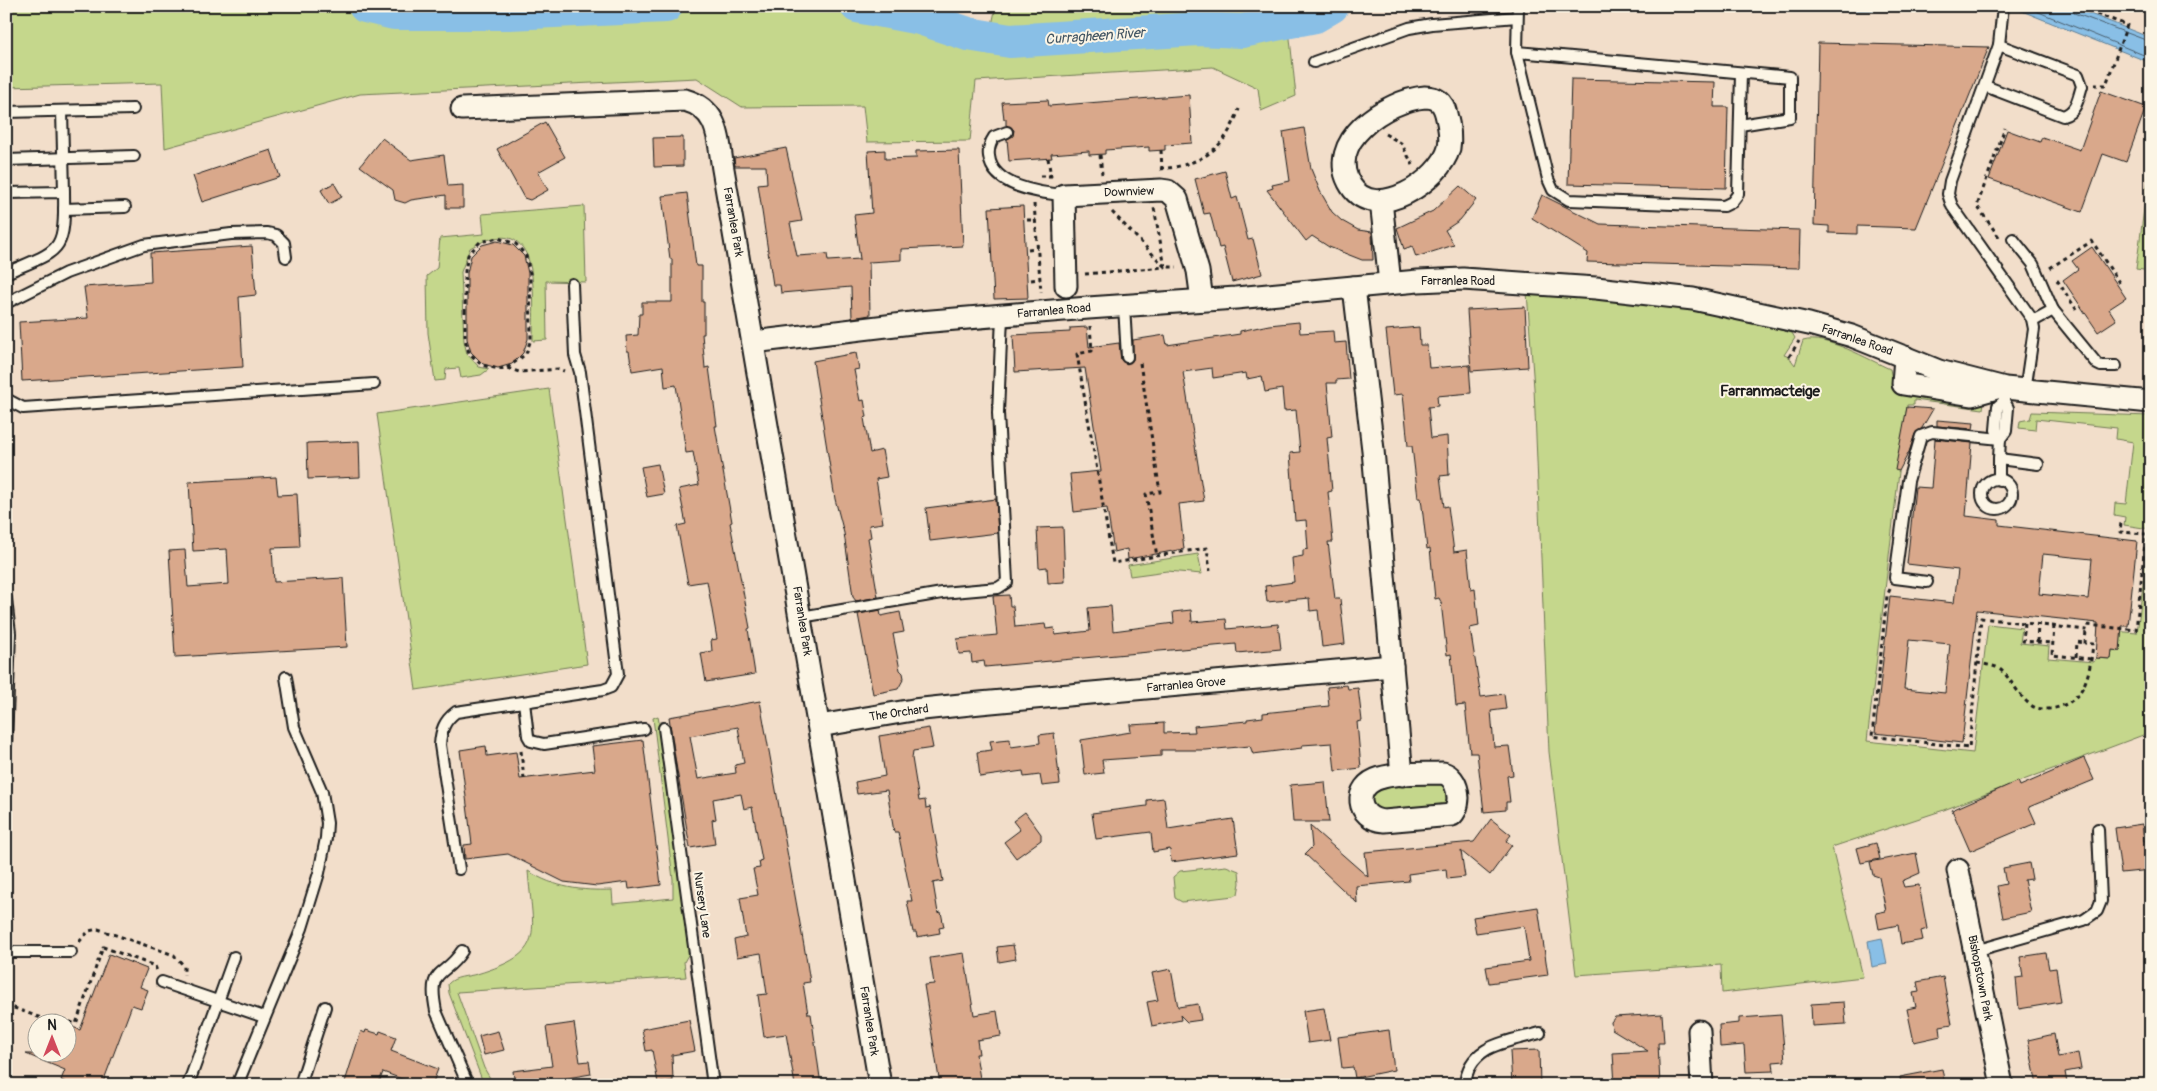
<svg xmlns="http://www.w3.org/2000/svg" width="2157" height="1091" viewBox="0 0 2157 1091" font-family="Pangolin,sans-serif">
  <rect width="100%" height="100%" fill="#f2deca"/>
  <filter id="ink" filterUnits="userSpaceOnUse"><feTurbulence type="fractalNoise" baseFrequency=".02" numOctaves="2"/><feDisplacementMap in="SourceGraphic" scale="10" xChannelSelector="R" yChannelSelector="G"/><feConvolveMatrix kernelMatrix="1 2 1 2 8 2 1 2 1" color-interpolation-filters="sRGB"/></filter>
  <g filter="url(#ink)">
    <g fill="#c5d78c" stroke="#707a54">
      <polygon points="6,6 921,6 992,25 996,6 1179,9 1198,6 1311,6 1289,29 1296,96 1261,111 1258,88 1213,67 976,81 970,141 867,142 863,106 742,107 697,78 360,94 165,148 162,83 6,87"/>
      <polygon points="2150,164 2151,164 2151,271 2136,269"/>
      <path d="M 584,206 L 586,282 L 546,281 L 547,340 L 533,341 C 533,297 544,206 470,248 L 461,272 L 464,341 L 467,354 L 479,367 L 489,369 L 481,375 L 461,378 L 459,368 L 446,369 L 445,380 L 435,381 L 428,333 L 427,276 L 437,268 L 440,238 L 484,234 L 482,214 Z"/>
      <path d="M 1527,292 L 1692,307 L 1792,333 L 1795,338 L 1784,355 L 1789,357 L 1795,365 L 1803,341 C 1826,334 1869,360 1890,369 L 1894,390 L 1984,402 L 1983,409 L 1914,400 L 1914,405 L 1907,405 L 1867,741 L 1973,753 L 1988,624 L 2022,628 L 2020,643 L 2049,646 L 2048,658 L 2094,662 L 2096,658 L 2111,659 L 2112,650 L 2120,651 L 2114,631 L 2137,633 L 2150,529 L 2124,525 L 2125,517 L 2114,515 L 2115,503 L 2126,504 L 2133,442 L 2116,439 L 2117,428 L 2036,419 L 2035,430 L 2019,428 L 2020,421 L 2030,419 L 2032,412 L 2151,416 L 2151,732 L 1941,811 L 1832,847 L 1863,977 L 1722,993 L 1721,965 L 1576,975 L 1549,752 L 1534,388 Z"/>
      <polygon points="549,389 587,664 416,690 377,414"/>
      <polygon points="1198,554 1202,574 1167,571 1130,576 1128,565"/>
      <path d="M 658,716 L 678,848 L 689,953 L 684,962 L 686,977 L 457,992 L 484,1068 L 494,1085 L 484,1085 L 449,993 L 448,984 C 455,976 467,977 477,974 C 547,953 533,935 528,871 C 555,888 581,891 612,890 L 613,904 L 673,898 L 673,879 L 653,718 Z"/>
      <polygon points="1439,782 1446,787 1446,807 1382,815 1371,807 1368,795 1385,785"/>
      <polygon points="1226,866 1239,871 1240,883 1238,894 1234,896 1182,902 1175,898 1173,877 1180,871"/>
    </g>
    <g fill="#89bfe6" stroke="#5d7e95">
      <path d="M 1713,6 L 1943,6 C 1866,13 1790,12 1713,6 Z"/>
      <polygon points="2002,6 2070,6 2151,38 2151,63 2017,9"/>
      <polygon points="1882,938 1887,964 1872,967 1868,941"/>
    </g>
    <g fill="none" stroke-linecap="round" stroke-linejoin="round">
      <g stroke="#485d6d" stroke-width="1">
        <polyline points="1783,6 1889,6"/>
        <polyline points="2024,6 2151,58"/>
        <polyline points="2070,6 2074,13 2151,42"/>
      </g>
      <g stroke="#89bfe6" stroke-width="34">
        <polyline points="365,6 394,13 509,13 666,6"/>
        <polyline points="857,6 920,18 968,34 1010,41 1198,29 1242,31 1315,16 1332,6"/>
      </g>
    </g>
    <g fill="#d9a88b" stroke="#1c1c1c" fill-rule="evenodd">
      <polygon points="1818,43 1989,47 1916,228 1857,226 1857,234 1829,233 1829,226 1814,225"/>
      <polygon points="1571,79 1715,82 1714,107 1728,107 1726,188 1568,184"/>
      <polygon points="2101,91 2146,107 2126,162 2103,154 2082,212 1989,179 2007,130 2040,142 2042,137 2080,150"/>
      <polygon points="1189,95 1192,143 1165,145 1165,150 1149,151 1149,147 1105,150 1105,154 1089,155 1089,151 1051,154 1052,158 1009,161 1007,139 1013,136 1014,130 1006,125 1006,119 1004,119 1002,102 1048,100 1049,106"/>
      <polygon points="545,122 565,157 538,172 548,190 530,200 524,198 497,149"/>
      <polygon points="1304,128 1311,169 1320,191 1332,212 1342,221 1358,230 1372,232 1373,260 1362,260 1329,247 1312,236 1306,241 1267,190 1273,188 1272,185 1290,181 1283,132"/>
      <polygon points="683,137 683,166 654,167 653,138"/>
      <polygon points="382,138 411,160 444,155 448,186 463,185 463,208 446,208 446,195 411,200 405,203 395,200 393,190 360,166"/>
      <polygon points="786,148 802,221 790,223 797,256 827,254 828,261 860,259 854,215 872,213 868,151 885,150 885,159 916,158 916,151 959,150 963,246 901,249 901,260 869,262 870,315 852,318 851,287 781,293 780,285 773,285 758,184 767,183 766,166 735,166 734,158"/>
      <polygon points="271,150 280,177 202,202 193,176"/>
      <polygon points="1225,171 1232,199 1237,197 1248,240 1253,239 1262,274 1232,282 1223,247 1219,248 1210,213 1204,214 1195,179"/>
      <polygon points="334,183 342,197 329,204 321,190"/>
      <polygon points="1460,186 1476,200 1460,220 1445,230 1454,245 1416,257 1412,246 1404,249 1397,228 1433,211"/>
      <polygon points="687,193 696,266 702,266 702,302 704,302 704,334 702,334 705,368 709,367 717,426 715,426 732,522 730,523 750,628 748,629 755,674 706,682 701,653 712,651 711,640 717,639 707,581 688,584 677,526 686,524 679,489 699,485 693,452 686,453 676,385 665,387 663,366 632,371 629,351 627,351 626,336 638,335 639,314 642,314 642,302 672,302 672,259 670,259 662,196"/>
      <polygon points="1542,195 1600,224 1800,230 1799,268 1587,262 1588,253 1532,218"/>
      <polygon points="1023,206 1028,298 994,299 989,208"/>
      <polygon points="497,241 513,245 524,256 528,273 528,339 523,353 512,364 498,368 483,364 471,352 467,339 467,273 471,256 482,245"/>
      <polygon points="252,246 256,295 239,297 243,367 22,381 19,322 88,318 84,287 151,282 150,253"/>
      <polygon points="2092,247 2126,298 2109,309 2116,320 2098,332 2063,280 2078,269 2072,261"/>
      <polygon points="1525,307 1528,367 1471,371 1467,310"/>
      <polygon points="1299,322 1300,333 1333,331 1334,343 1346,342 1349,379 1336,380 1336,383 1327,383 1332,437 1327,438 1332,491 1328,492 1333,542 1328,542 1335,599 1340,599 1345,644 1322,647 1318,610 1310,611 1309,598 1267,602 1265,586 1294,582 1292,558 1303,556 1303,550 1308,549 1306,520 1295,521 1290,453 1300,452 1296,410 1284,411 1282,389 1265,392 1262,376 1247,379 1246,373 1213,378 1212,368 1183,372 1204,501 1179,504 1184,549 1128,559 1127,549 1114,552 1107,508 1074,512 1070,474 1101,471 1085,368 1015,372 1013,335 1070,332 1070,328 1087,327 1089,347 1119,343 1121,360 1127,364 1133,360 1133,340 1165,335 1167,345 1240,334 1240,331 1269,325"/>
      <polygon points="1419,327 1420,345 1427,345 1429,368 1469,365 1471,393 1437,396 1438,406 1428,407 1431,438 1447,436 1449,475 1440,476 1444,507 1448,506 1454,552 1467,550 1471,590 1475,589 1479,626 1470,628 1481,697 1504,694 1506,709 1491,711 1494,747 1509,746 1513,775 1507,776 1510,802 1506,802 1506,810 1484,812 1477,753 1470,753 1465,705 1456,706 1451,654 1447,655 1441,602 1439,598 1435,599 1430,548 1427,549 1421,498 1418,498 1412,446 1408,446 1403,394 1393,395 1386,330"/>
      <polygon points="856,353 859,369 854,370 860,401 864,400 867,417 864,418 870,453 882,450 887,477 876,479 883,523 869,525 871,537 868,538 878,597 856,601 853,597 844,533 835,499 813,361"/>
      <polygon points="1907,407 1933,409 1922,428 1915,434 1909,452 1899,471 1895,470"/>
      <polygon points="1937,420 1974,423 1973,429 1937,426"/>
      <path d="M 1935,439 L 1972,443 L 1966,516 L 1999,520 L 1999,525 L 2137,541 L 2128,626 L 2122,626 L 2120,651 L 2112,650 L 2111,659 L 2096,658 L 2098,623 L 1977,610 L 1962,743 L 1875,733 L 1890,596 L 1954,603 L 1958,570 L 1907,564 L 1915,487 L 1931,488 ZM 2043,554 L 2092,559 L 2088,599 L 2039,594 ZM 1909,640 L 1950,644 L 1945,693 L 1904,689 Z"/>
      <polygon points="359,441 360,477 308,479 307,443"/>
      <polygon points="658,464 664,494 647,497 641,467"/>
      <polygon points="276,477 278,495 297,494 300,547 272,548 274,582 343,578 347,647 175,657 169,551 185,550 188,587 229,584 227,549 193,551 189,482"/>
      <polygon points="996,499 998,533 930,541 926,508"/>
      <polygon points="1063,527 1065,582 1048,583 1047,567 1039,568 1037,528"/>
      <polygon points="1009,595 1010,606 1013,606 1015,627 1045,624 1046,629 1054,628 1055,635 1090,631 1088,608 1111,606 1113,631 1174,623 1173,612 1191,610 1192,622 1226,619 1227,629 1278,624 1281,649 1237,653 1236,644 985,667 984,661 972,663 971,653 959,654 957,639 997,635 993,596"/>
      <polygon points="880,610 881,616 900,612 904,632 893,634 900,670 903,673 904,678 898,689 873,694 858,614"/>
      <polygon points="1347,685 1348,689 1358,688 1362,721 1357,722 1361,768 1335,771 1332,743 1302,745 1302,748 1253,754 1250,746 1206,750 1161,750 1161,756 1102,760 1104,773 1085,775 1081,740 1131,732 1130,725 1164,723 1164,733 1195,732 1194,726 1247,721 1247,719 1263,717 1263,713 1329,706 1327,687"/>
      <path d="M 760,701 L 806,957 L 810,982 L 803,983 L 808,1014 L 811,1014 L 821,1085 L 795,1085 L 786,1034 L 764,1037 L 758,995 L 767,994 L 761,953 L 737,957 L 734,940 L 746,937 L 740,898 L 758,895 L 753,869 L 760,868 L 759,861 L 762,860 L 752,807 L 744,809 L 741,794 L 713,799 L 716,819 L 712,820 L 715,844 L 690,848 L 676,764 L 669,717 ZM 738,727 L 744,763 L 735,765 L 736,773 L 698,779 L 690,736 Z"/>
      <polygon points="929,728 933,748 913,751 912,758 919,801 925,800 926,808 930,807 943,881 933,883 938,913 941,912 944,927 939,928 940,933 917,937 916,932 913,932 907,901 912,901 898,832 894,832 887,790 857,794 855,782 885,776 879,736"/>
      <polygon points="1054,733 1060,784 1042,786 1040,775 1024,777 1023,771 980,777 977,752 992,750 990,741 1010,739 1011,747 1040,743 1039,735"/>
      <polygon points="643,740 661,885 629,889 628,882 597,886 564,882 508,854 465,859 464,845 472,844 460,750 486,746 487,756 516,752 520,779 595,770 592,746"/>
      <polygon points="2084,758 2094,780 2029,807 2036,823 1970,851 1952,810 2018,781 2020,786"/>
      <polygon points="1325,782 1329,822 1293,822 1290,785"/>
      <polygon points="1164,798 1168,829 1233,819 1238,853 1171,862 1170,849 1153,852 1151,832 1096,839 1092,813 1147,806 1147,800"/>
      <polygon points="1025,812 1041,834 1041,840 1016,858 1004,842 1020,830 1013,821"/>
      <polygon points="1491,819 1511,835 1506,841 1512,845 1490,875 1461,851 1465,877 1447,879 1446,869 1408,874 1409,881 1356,886 1357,903 1305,854 1312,847 1310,826 1368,877 1365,852 1474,842"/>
      <polygon points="2142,824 2144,841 2151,840 2151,870 2121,873 2115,828"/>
      <polygon points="1876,843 1880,859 1861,863 1857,848"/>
      <polygon points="1916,853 1920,873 1902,881 1904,887 1919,885 1927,929 1921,931 1923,940 1901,944 1898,925 1879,929 1876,913 1886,911 1879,877 1873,875 1870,862"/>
      <polygon points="2029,863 2032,879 2024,880 2031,912 2003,918 1997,886 2006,884 2003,868"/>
      <polygon points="1538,907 1548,975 1489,983 1486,967 1529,961 1524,926 1476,933 1473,917"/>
      <polygon points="1013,945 1016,959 999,962 997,947"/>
      <polygon points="964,953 974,1015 997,1011 1001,1036 977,1040 979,1054 976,1054 981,1085 940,1085 924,985 934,984 930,958"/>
      <polygon points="2046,953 2049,969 2056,968 2061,1002 2019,1009 2016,978 2023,977 2020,957"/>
      <polygon points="109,954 147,969 140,987 148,990 141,1008 132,1005 102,1085 72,1085 61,1080 65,1070 26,1054 68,1054 68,1025 80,1030"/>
      <polygon points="1171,969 1178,1007 1198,1004 1201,1020 1187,1022 1180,1015 1181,1020 1152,1026 1147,1002 1158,1000 1152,973"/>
      <polygon points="1943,977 1952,1024 1940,1026 1941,1036 1914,1042 1907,1009 1916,1007 1913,993 1919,992 1917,982"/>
      <polygon points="1844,1002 1846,1024 1812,1026 1811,1004"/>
      <polygon points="1324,1008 1330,1040 1308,1043 1303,1011"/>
      <polygon points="1662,1014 1664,1043 1658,1043 1660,1085 1615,1085 1613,1053 1648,1051 1612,1029 1611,1022 1615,1017"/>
      <polygon points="1781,1015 1785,1061 1773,1062 1774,1071 1746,1072 1744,1045 1720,1047 1719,1025 1739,1023 1739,1018"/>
      <polygon points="689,1020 695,1051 672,1055 673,1081 658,1083 652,1050 646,1051 642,1029"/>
      <polygon points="574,1023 580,1062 589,1061 591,1074 544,1082 538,1085 515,1085 513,1071 552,1066 546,1027"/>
      <polygon points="366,1030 379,1034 380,1031 396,1037 391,1051 438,1069 432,1085 418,1085 383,1072 378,1085 344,1085 361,1031 365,1033"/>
      <polygon points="1389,1030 1394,1070 1355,1078 1353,1067 1342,1068 1338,1037"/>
      <polygon points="498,1031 504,1050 484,1055 479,1036"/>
      <polygon points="2054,1034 2058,1057 2078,1053 2081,1069 2065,1072 2067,1083 2037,1085 2028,1040"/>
      <polygon points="1539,1050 1540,1085 1512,1085 1510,1051"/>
      <polygon points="1942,1069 1945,1085 1901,1085 1900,1077"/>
    </g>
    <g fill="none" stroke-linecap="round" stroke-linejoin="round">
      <defs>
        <g id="service">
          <polyline points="1518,6 1517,52 1548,179 1553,190 1569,200 1724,206 1732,202 1738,194 1741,73"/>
          <polyline points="2003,6 1999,45 1950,181 1948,194 1952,206 2032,319 2034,329 2025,391"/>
          <polyline points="1517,52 1790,77 1790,117 1740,125"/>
          <polyline points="1314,62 1409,28 1432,24 1517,17"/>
          <path d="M 1985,86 L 2063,116 C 2077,112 2078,98 2082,86 L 2078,75 L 1999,45"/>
          <polyline points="62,111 64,192"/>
          <polyline points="6,112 133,109"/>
          <path d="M 1007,132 L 994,137 C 990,143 988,149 989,156 C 992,186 1039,193 1064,195"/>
          <polyline points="6,160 134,156"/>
          <path d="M 6,193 L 64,192 C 65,254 61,249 6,273"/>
          <polyline points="64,209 125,207"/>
          <polyline points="2013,239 2033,264 2053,310 2033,321"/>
          <polyline points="6,303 66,273 144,245 231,234 267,233 276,235 284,243 286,257"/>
          <polyline points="1124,306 1127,357"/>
          <polyline points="2053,310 2097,364 2101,366 2116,366"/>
          <polyline points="6,399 23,408 374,384"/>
          <polyline points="2004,401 1998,406 1996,430 2000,439 1999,459 2038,464"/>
          <polyline points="2000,439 2006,431 2008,408 2004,401 2004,396"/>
          <circle cx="1997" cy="494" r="15"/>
          <polyline points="1999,480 1999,459"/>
          <polyline points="1927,582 1895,578 1908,481 1921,436 1932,432 2000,439"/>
          <polyline points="6,599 10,633 6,744"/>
          <polyline points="801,617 942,593 998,588 1007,582 998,413 1002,316"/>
          <polyline points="524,702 528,736 531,741 544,744 644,729"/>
          <polyline points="664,728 713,1085"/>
          <path d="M 459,869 L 440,745 C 441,730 444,721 456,712 L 603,690 L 611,687 L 618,674 L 580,372 L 575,355 L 572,284"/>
          <path d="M 462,951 C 444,979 427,966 436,1011 L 468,1085"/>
          <polyline points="1975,951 2084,920 2097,911 2101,901 2098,829"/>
          <polyline points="6,952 71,952"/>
          <polyline points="162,982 264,1017"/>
          <polyline points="188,1085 234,957"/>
          <polyline points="237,1085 302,928 319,873 326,838 327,823 322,792 294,727 286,677"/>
          <polyline points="300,1085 325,1007"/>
          <path d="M 1465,1085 C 1468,1044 1508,1042 1540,1033"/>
        </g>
        <g id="minor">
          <path d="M 1425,97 C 1437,97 1443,102 1446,114 C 1449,125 1451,137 1449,148 C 1441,180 1375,224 1351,186 C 1323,142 1387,100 1425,97 Z"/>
          <path d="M 462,109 L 685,100 C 720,110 718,139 723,169 L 880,1085"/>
          <polyline points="1381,201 1390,283"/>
          <polyline points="1066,286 1064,195 1161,190 1168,191 1177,199 1198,271 1202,300"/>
          <polyline points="753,342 920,322 1088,308 1236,298 1418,281 1463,279 1596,288 1693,299 1809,324 1852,336 1939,371 2005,388 2151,402"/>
          <polyline points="1905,357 1903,384 1972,395 1997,388"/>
          <polyline points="1392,666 1402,775"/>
          <polyline points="819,726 913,710 980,703 1392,666 1373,450 1354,287"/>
          <path d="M 1443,773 C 1458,777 1463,803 1452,815 L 1384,821 C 1356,819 1352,786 1380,778 C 1399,772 1423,774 1443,773 Z"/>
          <polyline points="1958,870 2002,1085"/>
          <polyline points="1699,1031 1702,1085"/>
        </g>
      </defs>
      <use href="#service" stroke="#1c1c1c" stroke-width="14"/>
      <use href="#minor" stroke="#1c1c1c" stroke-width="25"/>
      <g stroke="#1c1c1c" stroke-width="3" stroke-dasharray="4 4" stroke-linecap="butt">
        <polyline points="2074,6 2127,25 2106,85 2095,85"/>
        <polyline points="1385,134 1401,143 1413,165"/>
        <polyline points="1161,150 1162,170"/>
        <polyline points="1100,155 1102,174"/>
        <polyline points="1048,158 1051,177"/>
        <path d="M 1160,169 C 1201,165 1225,150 1239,109"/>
        <polyline points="1040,176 1056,176"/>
        <polyline points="1034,204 1041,292"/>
        <polyline points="1112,212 1165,267 1177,267"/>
        <polyline points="1027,220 1036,220"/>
        <polyline points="1999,237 1977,206 2005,128"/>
        <polyline points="1028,249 1038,248"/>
        <polyline points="2050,268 2092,241 2120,284"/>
        <polyline points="1085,274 1165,267 1154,208"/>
        <polyline points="1031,280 1040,279"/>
        <polyline points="2057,280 2076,309"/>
        <polyline points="1090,326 1092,351 1077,354 1113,563 1207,548 1210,571"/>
        <polyline points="1789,357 1799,341"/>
        <polyline points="1140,363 1160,492 1146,494 1157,556"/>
        <polyline points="507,368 526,354 531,339 530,273 526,256 516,244 498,238 480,242 468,255 465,271 465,339 469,353 482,365 498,369 507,368 519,372 559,369 564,371"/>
        <polyline points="1890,589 1887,596 1872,736 1969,748 1981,618 2086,630 2087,625 2136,630 2146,534 2120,532 2121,522"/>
        <polyline points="2025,623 2023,641 2053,643"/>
        <polyline points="2054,626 2052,655 2091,659"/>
        <polyline points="2037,642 2038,625"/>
        <polyline points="2076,657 2077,642 2085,643"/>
        <path d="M 1977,663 C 1983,664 1990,665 1996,667 C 2009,672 2019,701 2036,708 C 2043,710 2053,709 2059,707 C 2087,698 2090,670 2093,644 L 2085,643 L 2086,630"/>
        <polyline points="521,751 524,779"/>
        <polyline points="79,942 89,931 98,929 174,955 184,966 184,975"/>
        <polyline points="6,1005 52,1022 54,1016 76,1024 103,947 155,966 157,971"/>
      </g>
      <use href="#service" stroke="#fcf5e5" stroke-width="10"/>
      <use href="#minor" stroke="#fcf5e5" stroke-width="21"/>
    </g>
  </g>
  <g text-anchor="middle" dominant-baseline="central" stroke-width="4" stroke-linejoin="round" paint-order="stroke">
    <g font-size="12" fill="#1c1c1c" stroke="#fcf5e5">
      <text transform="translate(1129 192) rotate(-2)">Downview</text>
      <text transform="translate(733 222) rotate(80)">Farranlea Park</text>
      <text x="1458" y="281">Farranlea Road</text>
      <text transform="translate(1054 311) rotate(-5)">Farranlea Road</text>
      <text transform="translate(1857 340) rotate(19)">Farranlea Road</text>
      <text transform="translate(802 621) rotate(81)">Farranlea Park</text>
      <text transform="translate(1186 685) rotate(-5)">Farranlea Grove</text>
      <text transform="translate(899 713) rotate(-8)">The Orchard</text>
      <text transform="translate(702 905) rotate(82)">Nursery Lane</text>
      <text transform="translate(1980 978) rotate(79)">Bishopstown Park</text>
      <text transform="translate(869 1021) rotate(81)">Farranlea Park</text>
    </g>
    <g font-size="14" font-style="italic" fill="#425563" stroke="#fcf5e5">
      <text transform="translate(1095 36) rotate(-4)">Curragheen River</text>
    </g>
    <g font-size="15" font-weight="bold" fill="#1c1c1c" stroke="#fcf5e5">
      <text x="1770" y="391">Farranmacteige</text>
    </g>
  </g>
  <rect width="2157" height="1091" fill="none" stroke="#fcf5e5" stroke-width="25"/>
  <rect x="12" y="12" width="2132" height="1066" fill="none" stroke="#1c1c1c" stroke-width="2" filter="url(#ink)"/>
  <g transform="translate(52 1038)"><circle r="24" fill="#fcf5e5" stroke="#a29e95"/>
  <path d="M0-4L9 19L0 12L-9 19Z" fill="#d1495b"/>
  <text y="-8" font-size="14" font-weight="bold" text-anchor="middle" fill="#1c1c1c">N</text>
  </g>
</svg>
